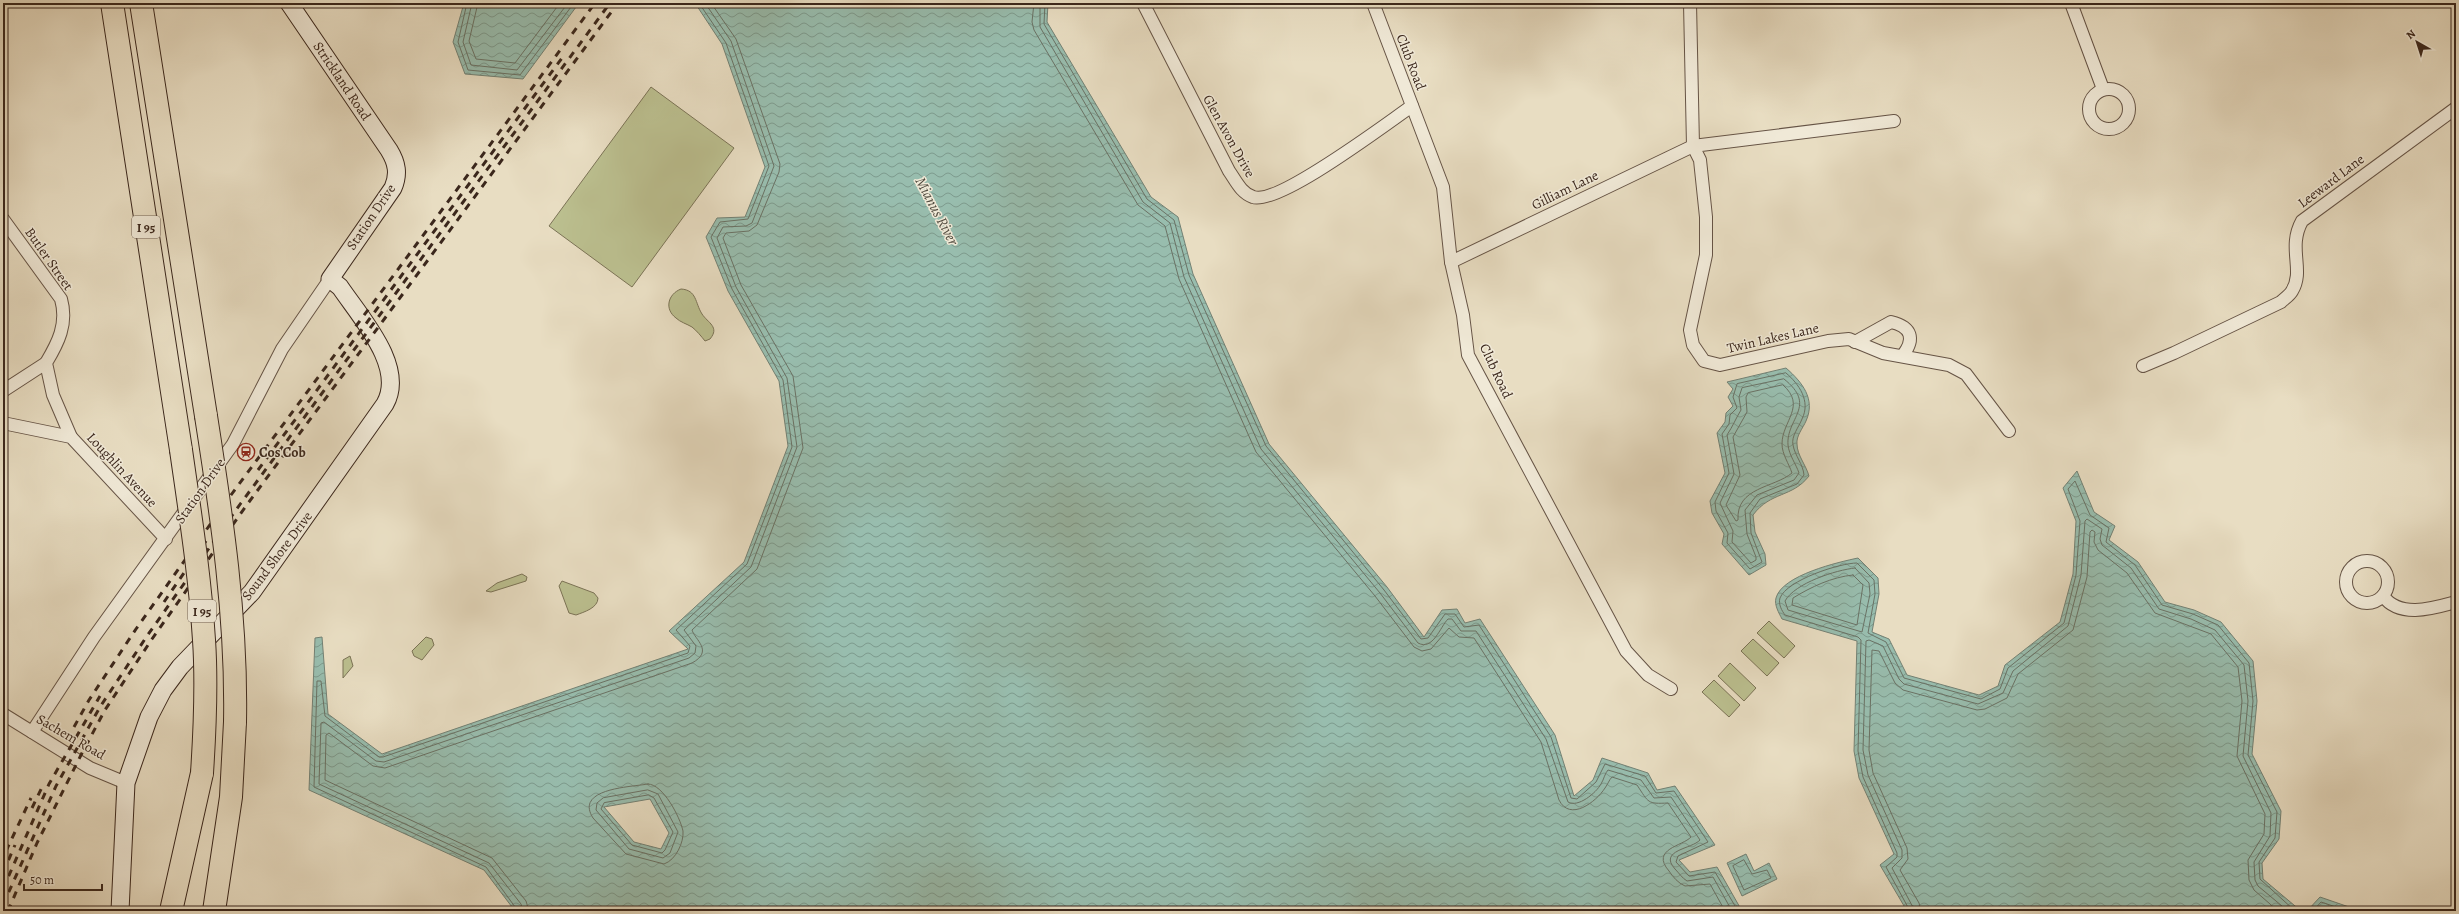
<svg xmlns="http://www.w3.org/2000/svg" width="2459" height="914" viewBox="0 0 2459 914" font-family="Alegreya,serif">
  <defs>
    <pattern id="water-waves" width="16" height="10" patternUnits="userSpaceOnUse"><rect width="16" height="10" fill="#98bdae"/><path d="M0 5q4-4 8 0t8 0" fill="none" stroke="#7d9a8d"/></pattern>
  </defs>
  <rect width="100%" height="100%" fill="#e8ddc2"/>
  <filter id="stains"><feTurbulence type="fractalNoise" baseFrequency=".005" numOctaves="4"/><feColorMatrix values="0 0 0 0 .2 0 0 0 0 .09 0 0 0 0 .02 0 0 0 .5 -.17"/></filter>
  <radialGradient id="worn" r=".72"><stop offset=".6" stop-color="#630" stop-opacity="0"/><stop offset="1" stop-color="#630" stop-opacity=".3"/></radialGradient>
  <g fill="#bbbf8f" stroke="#7b7356">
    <polygon points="651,87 734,148 632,287 549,226"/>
    <path d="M 681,289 C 697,290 695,303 702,314 C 708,323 720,327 710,339 L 705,341 C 701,336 697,331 692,327 C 687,324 680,322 676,318 C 664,309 668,294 681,289 Z"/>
    <polygon points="522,574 527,577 526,581 491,592 486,591 497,583"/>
    <path d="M 562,581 L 594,593 L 598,598 C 598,608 584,612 576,615 L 569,613 L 559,586 Z"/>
    <polygon points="1769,621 1795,646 1784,658 1757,633"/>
    <polygon points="426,637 432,639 434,645 422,660 414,656 412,651"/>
    <polygon points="1753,639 1779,663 1767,676 1741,651"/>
    <polygon points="350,656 353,666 343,678 343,660"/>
    <polygon points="1730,663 1756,688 1744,701 1718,676"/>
    <polygon points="1714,680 1740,705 1729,717 1702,692"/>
  </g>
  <g fill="url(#water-waves)" stroke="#738174" fill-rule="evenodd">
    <polygon points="464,3 579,3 523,79 465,74 453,42"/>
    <path d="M 695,3 L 1048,3 L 1047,22 L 1151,197 L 1178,217 L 1193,274 L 1269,444 L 1387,587 L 1424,637 L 1442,610 L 1457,609 L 1465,623 L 1480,619 L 1555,735 L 1574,796 L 1593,780 L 1602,758 L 1648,773 L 1657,790 L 1675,786 L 1715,845 L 1679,860 L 1690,872 L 1717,867 L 1742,911 L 515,911 L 484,870 L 309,790 L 315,638 L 322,637 L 328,714 L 382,754 L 688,649 L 669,631 L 744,562 L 788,446 L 779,381 L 728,291 L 706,237 L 717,218 L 745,217 L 765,167 L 722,44 ZM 650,799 L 669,833 L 661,849 L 634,842 L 604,807 Z"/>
    <path d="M 1786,368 C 1802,382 1816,399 1806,421 C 1803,428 1796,436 1797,444 C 1797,455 1806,465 1809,476 C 1792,498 1771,491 1753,515 L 1755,532 L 1765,554 L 1766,565 L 1749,575 L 1722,544 L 1724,534 L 1712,513 L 1710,501 L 1725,473 L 1717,433 L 1725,422 L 1726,413 L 1733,406 L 1728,397 L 1733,389 L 1727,382 Z"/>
    <path d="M 2077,471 L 2094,512 L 2115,526 L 2109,540 L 2138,562 L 2165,602 L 2194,610 L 2221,622 L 2253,661 L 2257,701 L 2252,754 L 2281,811 L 2279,839 L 2262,863 L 2263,879 L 2301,911 L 1907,911 L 1880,865 L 1894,854 L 1859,778 L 1854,751 L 1857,641 L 1782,619 C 1779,613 1774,605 1776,598 C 1782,575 1839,562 1858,558 L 1878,578 L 1879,594 L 1872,632 L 1889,639 L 1907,675 L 1979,695 L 1998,686 L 2005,665 L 2060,622 L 2073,574 L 2076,521 L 2063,488 Z"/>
    <polygon points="1746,854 1754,871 1769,863 1777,879 1742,896 1727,863"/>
    <polygon points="2320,897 2352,908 2353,911 2307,911"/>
  </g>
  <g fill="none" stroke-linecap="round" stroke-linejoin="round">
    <g stroke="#6a7265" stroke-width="1">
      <polyline points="467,3 458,42 468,70 520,75 574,3"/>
      <polyline points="472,3 463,42 471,65 517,70 568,3"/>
      <polyline points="478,3 469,41 476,59 515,63 560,3"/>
      <path d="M 1034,3 L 1032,22 L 1034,30 L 1138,205 L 1165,226 L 1179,279 L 1256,452 L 1375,596 L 1414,647 L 1422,651 L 1431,649 L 1449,628 L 1459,637 L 1474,638 L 1541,742 L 1559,800 C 1570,822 1596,802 1605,788 C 1608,784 1609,780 1612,777 L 1637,785 C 1649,803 1647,804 1668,803 L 1691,837 C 1683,846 1650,849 1669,871 C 1673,877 1678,883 1685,886 L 1710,884 L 1725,911"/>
      <path d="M 1040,3 L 1040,27 L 1143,202 L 1170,223 L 1184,277 L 1261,449 L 1380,593 L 1418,643 C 1433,651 1440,627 1448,619 L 1452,619 L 1461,631 L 1476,631 L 1546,739 L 1568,802 C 1578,808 1596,793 1601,784 C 1604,779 1605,773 1608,770 L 1641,780 L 1654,798 L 1671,797 L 1700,840 C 1692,849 1658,850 1675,869 C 1679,873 1682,878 1687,881 L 1713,877 L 1732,911"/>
      <polyline points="1045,3 1044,24 1147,199 1174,220 1189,275 1266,446 1384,590 1421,639 1428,638 1445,614 1455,614 1464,627 1479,625 1551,737 1571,798 1577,799 1596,782 1605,764 1645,776 1656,793 1674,791 1708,842 1678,856 1676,862 1689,876 1715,872 1738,911"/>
      <path d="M 1786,373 C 1799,384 1811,401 1802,419 C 1799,427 1791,436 1793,445 C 1795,456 1803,464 1804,475 L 1797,484 L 1760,499 L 1750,513 L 1751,533 L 1762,562 L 1750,569 L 1727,543 L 1728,533 L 1716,511 L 1715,502 L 1729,473 L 1722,434 L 1729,424 L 1730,415 L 1737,408 L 1733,397 L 1737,384 Z"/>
      <path d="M 1784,379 C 1818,406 1786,418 1788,445 C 1789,455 1796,464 1799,473 L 1794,480 L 1757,495 L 1745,510 L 1747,534 L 1756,557 L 1756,560 L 1751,563 L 1732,542 L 1733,531 L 1720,503 L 1734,474 L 1727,435 C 1733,426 1736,418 1741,410 L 1739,397 L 1742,388 Z"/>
      <path d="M 1783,385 C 1807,406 1782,421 1782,444 C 1782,454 1789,464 1792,473 C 1774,488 1736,487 1738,520 L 1736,521 L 1726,505 L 1740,475 L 1733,437 L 1747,412 L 1746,397 L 1748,393 Z"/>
      <path d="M 1855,568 L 1869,583 L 1870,594 L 1862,632 L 1788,610 L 1785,601 C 1795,583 1836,570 1855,568 Z"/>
      <path d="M 1853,575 L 1863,585 L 1857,625 L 1792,605 L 1793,598 C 1811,587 1832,577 1853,575 Z"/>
      <path d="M 648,784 C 663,784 680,817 683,831 C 684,842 676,860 664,864 L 626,854 L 593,818 C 574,788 632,787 648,784 Z"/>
      <polygon points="648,790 658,794 678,832 670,853 663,858 629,849 596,810 597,803 603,798"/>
      <polygon points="649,795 654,798 673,832 665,850 662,853 632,845 601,809 604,803"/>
      <polygon points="1744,860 1752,874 1767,870 1771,878 1744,890 1733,866"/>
      <polyline points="518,911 486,867 314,787 317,681 321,681 325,716 379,757 383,757 688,653 690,646 676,630 747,564 792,447 783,380 732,289 711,237 720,222 748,219 769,166 726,43 699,3"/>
      <polyline points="523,911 521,904 489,863 319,784 321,723 324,722 376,761 384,762 689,658 695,653 696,646 684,630 751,567 797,447 787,378 736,287 717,238 723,227 746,226 752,223 774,166 731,41 705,3"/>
      <path d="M 529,911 L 526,901 L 492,858 L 325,780 L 326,735 L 329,733 L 373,766 L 385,768 L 692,663 C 714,651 695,640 692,630 L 757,569 L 803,448 L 793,376 L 741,285 L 723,238 L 726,233 L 749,231 L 757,225 L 779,172 L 780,164 L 736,39 L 711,3"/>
      <path d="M 1910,911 L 1886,867 L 1897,857 L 1897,853 L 1863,777 L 1858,751 L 1861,640 L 1858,637 L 1785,615 C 1782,611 1778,604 1780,598 C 1787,580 1840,563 1857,563 L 1874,580 L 1875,594 L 1868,633 L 1886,642 L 1904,678 L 1981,699 L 2000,689 L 2008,668 L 2064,623 L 2076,575 L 2080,521 L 2068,489 L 2075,481 L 2090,515 L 2109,528 L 2106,542 L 2135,565 L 2162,605 L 2193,614 L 2218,625 L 2249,663 L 2253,701 L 2248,755 L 2277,812 L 2275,838 L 2259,862 L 2260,879 L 2295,911"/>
      <polyline points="1915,911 1892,868 1902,858 1902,850 1868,775 1863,750 1866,641 1869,640 1883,646 1899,679 1904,684 1978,704 2003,693 2013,671 2068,626 2081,575 2085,521 2087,519 2102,529 2100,539 2102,545 2131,568 2159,609 2191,619 2215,630 2244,665 2248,701 2243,756 2271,813 2270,836 2254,862 2255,880 2258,886 2288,911"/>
      <polyline points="1921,911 1919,903 1900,870 1908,859 1907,848 1873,773 1869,750 1872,650 1879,651 1895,683 1903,690 1977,710 1985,709 2007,698 2018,674 2073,630 2087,577 2090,532 2092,530 2095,532 2094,542 2098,550 2127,573 2155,613 2211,634 2238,667 2242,701 2237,756 2265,814 2264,834 2248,860 2249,880 2254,890 2278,911"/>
      <polyline points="2313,911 2321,902 2348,911"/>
    </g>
    <defs>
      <g id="street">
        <path d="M 1143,3 L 1229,171 C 1236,181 1241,193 1253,197 C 1278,206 1387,123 1412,106"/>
        <polyline points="1373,3 1443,187 1451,262 1463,315 1468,355 1626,651 1648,675 1671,689"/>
        <polyline points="2071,3 2103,89"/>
        <circle cx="2109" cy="109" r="20"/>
        <polyline points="1894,121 1693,146 1700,160 1706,217 1706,255 1690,330 1693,345 1704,361 1720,365 1828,341 1849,339 1883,353 1949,365 1966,374 2009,431"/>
        <path d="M 3,219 L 61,299 C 68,324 58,343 46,363 L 53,395 L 71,437"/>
        <polyline points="1451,262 1693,146 1690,3"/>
        <path d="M 1855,342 L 1891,322 C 1912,327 1915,339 1903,355"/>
        <path d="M 2143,366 L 2174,353 L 2281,302 C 2284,299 2290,295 2292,291 C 2305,270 2287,248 2302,221 L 2456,108"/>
        <polyline points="3,391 46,363"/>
        <polyline points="3,423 71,437 166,539"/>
        <circle cx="2367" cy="582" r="21"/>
        <path d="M 2383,596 C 2400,619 2434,608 2456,602"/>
        <polyline points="3,714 90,768 126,783"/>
        <polyline points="32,732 94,637 233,444 282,349 330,279"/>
      </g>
      <path id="secondary" d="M 120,911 L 126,783 L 149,717 L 163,690 L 180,667 L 252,592 L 385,404 C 406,367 361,318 340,287 L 330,279 L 393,188 C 399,174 397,163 389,150 L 289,3"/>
      <g id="highway">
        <polyline points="112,3 181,450"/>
        <polyline points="141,3 206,416"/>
        <polyline points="171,911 202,773"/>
        <polyline points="214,911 231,797 235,722"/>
      </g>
    </defs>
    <use href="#street" stroke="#665446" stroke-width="14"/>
    <use href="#secondary" stroke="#3b271c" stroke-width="19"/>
    <use href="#highway" stroke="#3b271c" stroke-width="24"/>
    <use href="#street" stroke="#f0e9d7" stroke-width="12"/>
    <use href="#secondary" stroke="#f0e9d7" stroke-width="17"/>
    <use href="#highway" stroke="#e8ddc2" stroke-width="22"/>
    <g stroke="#3b271c" stroke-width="3" stroke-dasharray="7 7" stroke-linecap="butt">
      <polyline points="258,470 562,58"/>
      <polyline points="164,602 206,541"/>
      <polyline points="74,727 89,700 136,629 231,495 595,3"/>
      <polyline points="32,808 44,783"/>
      <polyline points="6,851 31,798"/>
      <polyline points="3,873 15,845"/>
      <polyline points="3,889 49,784 100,696"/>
      <polyline points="3,905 56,786 100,707 147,636 241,503 610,3"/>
      <polyline points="8,911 37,843 82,753 105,710 152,639 246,506 618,3"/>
    </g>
    <defs>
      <g id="highway-bridge">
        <path d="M 206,416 C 222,518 237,618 235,722"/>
        <path d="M 181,450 C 190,513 200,576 204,640 C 207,684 205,728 202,773"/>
      </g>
    </defs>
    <use href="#highway-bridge" stroke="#3b271c" stroke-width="24" stroke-linecap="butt"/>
    <use href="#highway-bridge" stroke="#e8ddc2" stroke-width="22"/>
  </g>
  <defs>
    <symbol id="station-ring" viewBox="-11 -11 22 22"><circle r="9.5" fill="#f0e9d7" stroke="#8f2418" stroke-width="1.5"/><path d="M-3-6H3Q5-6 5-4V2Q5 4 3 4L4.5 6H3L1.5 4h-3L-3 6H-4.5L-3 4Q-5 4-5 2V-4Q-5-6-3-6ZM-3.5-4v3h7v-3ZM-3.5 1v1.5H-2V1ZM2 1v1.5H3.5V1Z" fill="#8f2418"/></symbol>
  </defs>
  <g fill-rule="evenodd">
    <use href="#station-ring" x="236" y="442" width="20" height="20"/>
  </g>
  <g text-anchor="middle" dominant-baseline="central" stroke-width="3" stroke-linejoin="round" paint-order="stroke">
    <g fill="#f0e9d7" stroke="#716154" stroke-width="1">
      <rect x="132" y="216" width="28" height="22" rx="3"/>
      <rect x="188" y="600" width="28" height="22" rx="3"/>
    </g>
    <g font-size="13" font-weight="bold" fill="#3b271c">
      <text x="146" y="227">I 95</text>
      <text x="202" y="611">I 95</text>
    </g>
    <g font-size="14" fill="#3b271c" stroke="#f0e9d7">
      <text transform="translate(1411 62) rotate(69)">Club Road</text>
      <text transform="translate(342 81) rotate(56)">Strickland Road</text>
      <text transform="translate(1229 136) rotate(61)">Glen Avon Drive</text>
      <text transform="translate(2331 181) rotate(-37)">Leeward Lane</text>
      <text transform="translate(1565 190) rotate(-26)">Gilliam Lane</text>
      <text transform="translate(371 217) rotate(-56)">Station Drive</text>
      <text transform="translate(49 259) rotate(55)">Butler Street</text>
      <text transform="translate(1773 338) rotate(-13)">Twin Lakes Lane</text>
      <text transform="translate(1496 371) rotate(65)">Club Road</text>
      <text transform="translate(122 470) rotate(47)">Loughlin Avenue</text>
      <text transform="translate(200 491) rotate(-55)">Station Drive</text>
      <text transform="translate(277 556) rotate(-53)">Sound Shore Drive</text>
      <text transform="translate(71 737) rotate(30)">Sachem Road</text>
    </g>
    <g font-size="14" font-weight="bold" fill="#3b271c" stroke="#f0e9d7" text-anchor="start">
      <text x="259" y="452">Cos Cob</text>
    </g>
    <g font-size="15" font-style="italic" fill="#524c40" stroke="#f0e9d7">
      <text transform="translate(937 211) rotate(62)">Mianus River</text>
    </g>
  </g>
  <rect width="2459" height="914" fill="none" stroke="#e8ddc2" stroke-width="16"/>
  <rect x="4" y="4" width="2451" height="906" fill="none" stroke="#3b271c" stroke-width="2"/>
  <rect x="8" y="8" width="2443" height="898" fill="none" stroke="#3b271c"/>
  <g transform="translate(2417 42) rotate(321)" stroke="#f0e9d7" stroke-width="3" paint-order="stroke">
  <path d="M0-3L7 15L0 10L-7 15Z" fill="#3b271c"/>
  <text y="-6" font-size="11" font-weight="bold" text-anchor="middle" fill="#3b271c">N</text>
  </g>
  <path d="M24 884v6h78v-6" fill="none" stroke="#3b271c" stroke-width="2"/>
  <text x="30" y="884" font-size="12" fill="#3b271c" stroke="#f0e9d7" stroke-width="3" paint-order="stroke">50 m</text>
  <rect width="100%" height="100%" filter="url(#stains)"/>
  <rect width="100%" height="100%" fill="url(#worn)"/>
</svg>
